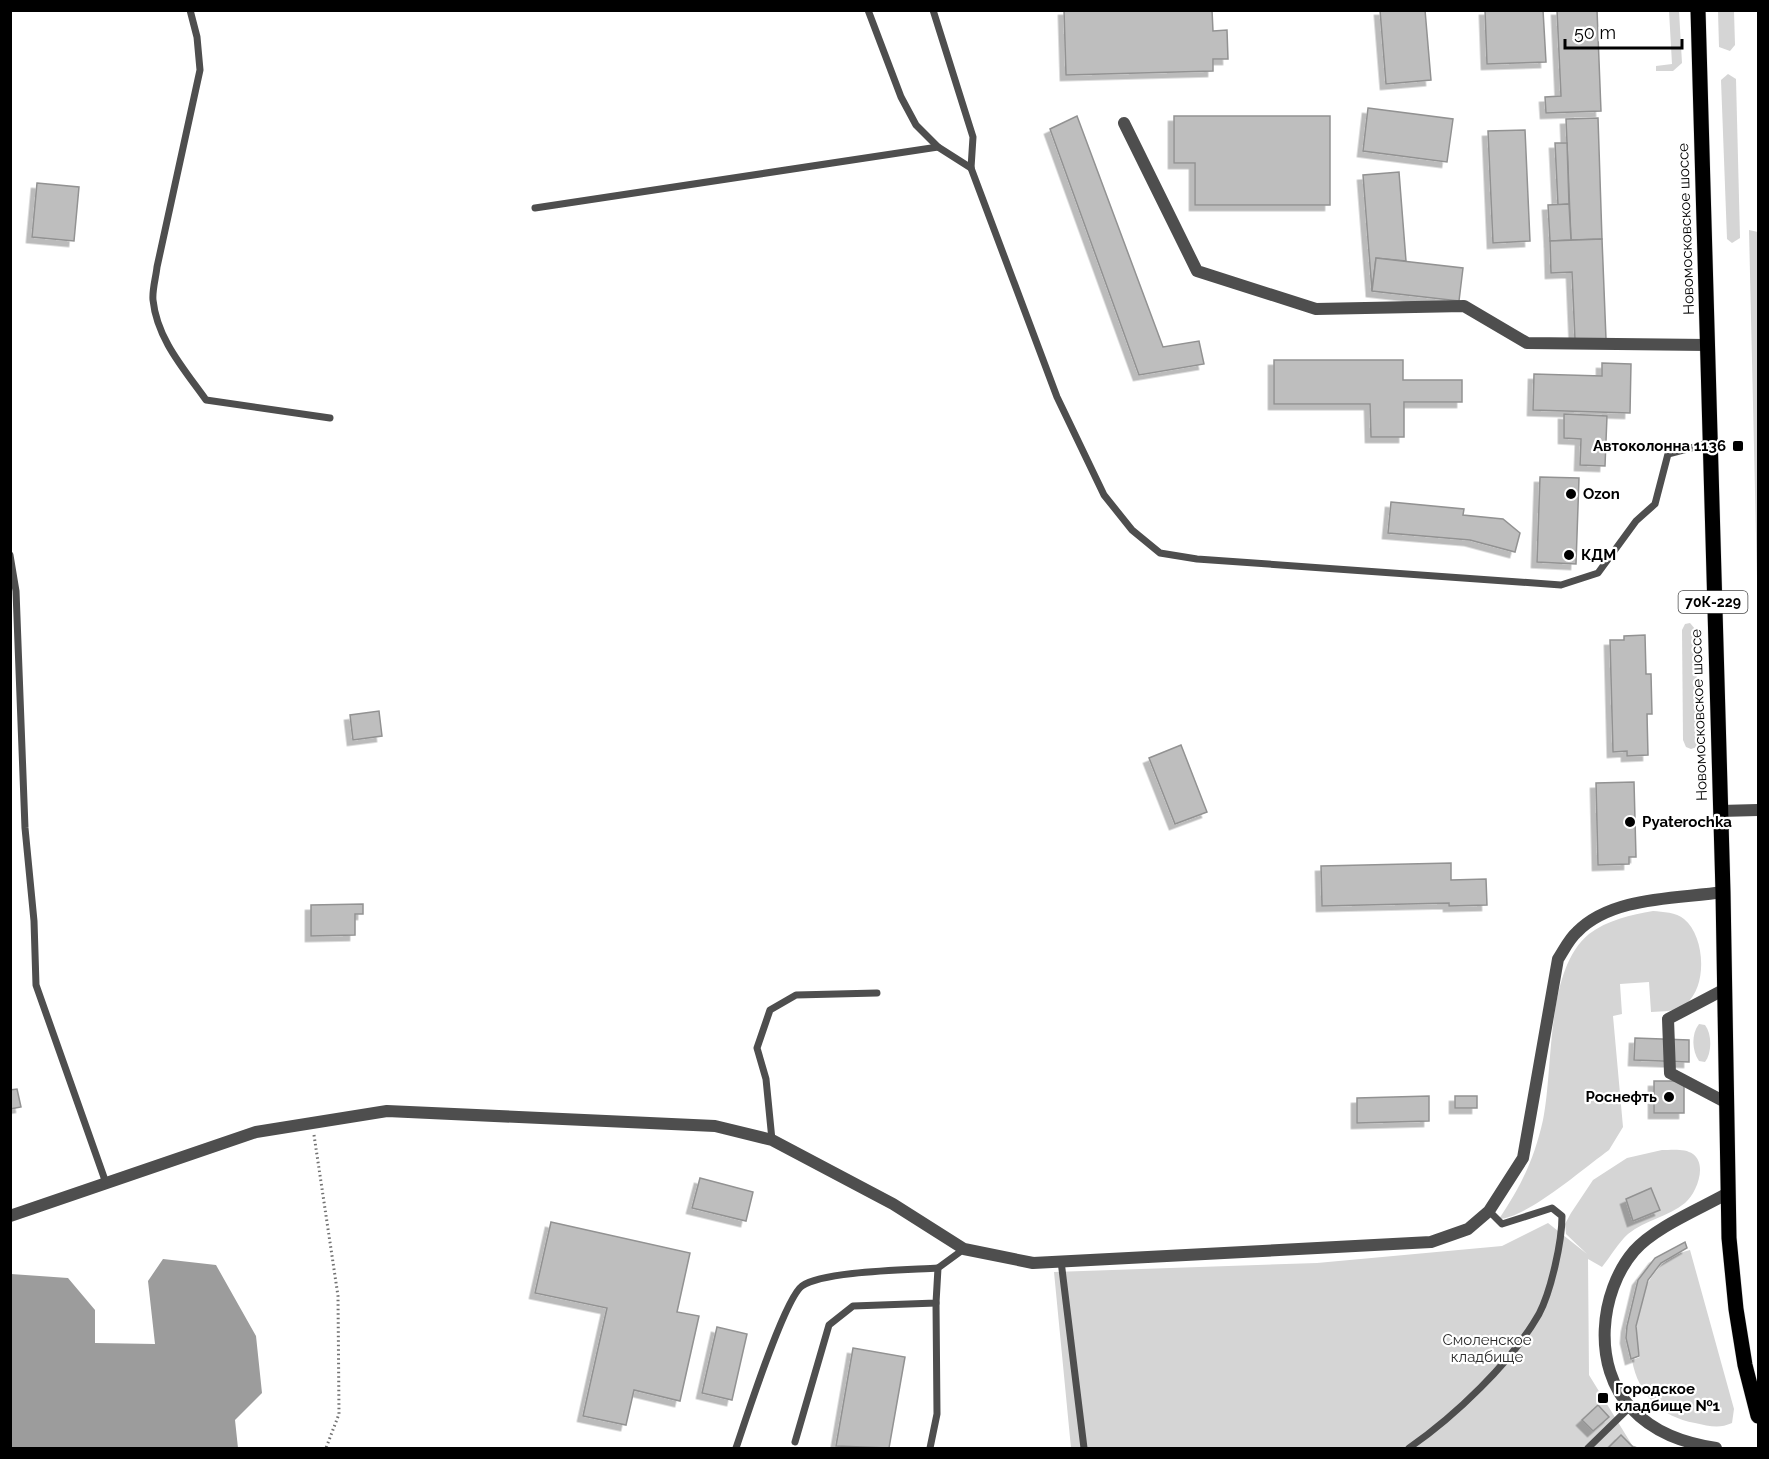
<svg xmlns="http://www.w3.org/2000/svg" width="1769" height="1459" viewBox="0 0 1769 1459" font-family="Raleway,sans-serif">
  <defs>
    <filter id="shadow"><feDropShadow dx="-5.5" dy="5.5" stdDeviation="0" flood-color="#0004"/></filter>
  </defs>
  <rect width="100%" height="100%" fill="#fff"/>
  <g fill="#d5d5d5">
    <polygon points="1669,11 1679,11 1682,63 1673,71 1656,71 1656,66 1672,64"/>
    <polygon points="1718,11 1734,11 1735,45 1730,51 1719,47"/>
    <polygon points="1728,74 1736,79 1740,238 1732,243 1727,239 1721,80"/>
    <polygon points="1749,230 1758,232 1758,622"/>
    <polygon points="1690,623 1695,629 1699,741 1697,747 1691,749 1686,747 1683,740 1682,630 1685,624"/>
    <path d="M 1653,911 C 1663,912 1676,912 1684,919 C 1705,936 1708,986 1686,1004 C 1676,1012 1663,1011 1651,1012 L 1649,982 L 1620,984 L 1622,1014 L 1613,1016 L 1623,1127 L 1609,1150 C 1584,1168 1527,1218 1499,1219 C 1521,1186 1534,1160 1543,1120 C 1554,1067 1545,970 1589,934 C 1607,920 1631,915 1653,911 Z"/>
    <path d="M 1699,1024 L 1705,1025 C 1712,1034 1712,1053 1705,1062 L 1699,1061 C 1692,1051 1691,1034 1699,1024 Z"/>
    <path d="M 1662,1150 C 1671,1150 1685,1148 1693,1154 C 1708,1165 1696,1194 1685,1203 C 1668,1217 1645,1220 1628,1234 C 1618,1243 1611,1256 1602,1267 L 1588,1259 L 1589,1375 L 1632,1445 L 1639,1448 L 1071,1448 L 1054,1272 L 1317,1263 L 1502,1246 L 1548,1223 L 1587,1254 L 1566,1234 L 1565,1224 L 1571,1213 L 1593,1180 L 1627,1158 Z"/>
    <path d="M 1690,1250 L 1734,1409 L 1732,1423 C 1719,1429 1709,1426 1695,1423 C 1661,1417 1638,1394 1632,1360 L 1640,1357 C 1630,1316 1643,1261 1690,1250 Z"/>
  </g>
  <polygon fill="#9c9c9c" points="163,1259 216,1265 256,1336 262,1393 235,1420 238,1448 11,1448 11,1274 68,1278 95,1310 95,1343 155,1344 148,1281"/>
  <g fill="#bebebe" stroke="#929292" stroke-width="1.5" filter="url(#shadow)">
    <polygon points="1064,10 1212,10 1213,31 1227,30 1228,59 1213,59 1213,71 1066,75"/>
    <polygon points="1380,10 1425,10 1431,80 1386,84"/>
    <polygon points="1485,10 1543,10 1546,62 1487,64"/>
    <polygon points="1557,10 1597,10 1601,111 1546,113 1545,97 1561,96"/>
    <polygon points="1368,108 1453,119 1447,162 1363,151"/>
    <polygon points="1077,116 1163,347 1199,341 1204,364 1139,375 1050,129"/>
    <polygon points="1174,116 1330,116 1330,205 1195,205 1195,163 1174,163"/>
    <polygon points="1598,118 1602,239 1571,240 1566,119"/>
    <polygon points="1525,130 1530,241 1493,243 1488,131"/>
    <polygon points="1555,143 1567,143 1569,204 1558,205"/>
    <polygon points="1399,172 1406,261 1376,258 1372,291 1363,175"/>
    <polygon points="37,183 79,187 74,241 32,237"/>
    <polygon points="1569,204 1571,240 1550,241 1548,205"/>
    <polygon points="1602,239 1606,339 1575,340 1572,272 1551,273 1550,241"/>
    <polygon points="1376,258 1463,268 1459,301 1372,291"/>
    <polygon points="1274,360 1403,360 1403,380 1462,380 1462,402 1404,402 1404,437 1371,437 1370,404 1274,404"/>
    <polygon points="1602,363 1631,364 1630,413 1533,410 1534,374 1602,376"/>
    <polygon points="1564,414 1607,416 1605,466 1580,465 1581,439 1564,438"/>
    <polygon points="1540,477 1579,478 1576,564 1537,562"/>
    <polygon points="1391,502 1464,509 1463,515 1503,519 1520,533 1515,552 1470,540 1388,533"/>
    <polygon points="1645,635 1646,674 1651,674 1652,714 1647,714 1648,755 1627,756 1627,751 1613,752 1610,640 1624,640 1624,636"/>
    <polygon points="379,711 382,736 353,740 350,715"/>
    <polygon points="1181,745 1207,812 1175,824 1149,758"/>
    <polygon points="1634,782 1636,857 1629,857 1629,864 1598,865 1596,783"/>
    <polygon points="1451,863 1451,880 1486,879 1487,905 1449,906 1449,903 1322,906 1321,866"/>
    <polygon points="363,904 363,914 355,914 355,935 311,936 311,905"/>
    <polygon points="1635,1038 1689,1040 1689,1062 1634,1060"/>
    <rect x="1654" y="1081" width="30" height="32"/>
    <polygon points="17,1089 21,1107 10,1109 10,1090"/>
    <polygon points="1429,1096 1429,1121 1357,1123 1357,1098"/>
    <rect x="1455" y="1096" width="22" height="12"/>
    <polygon points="700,1178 753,1192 746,1221 692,1208"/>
    <polygon points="1651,1188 1660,1210 1633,1221 1626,1199"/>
    <polygon points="551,1222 690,1253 677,1312 699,1316 680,1401 634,1390 626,1425 583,1416 607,1308 535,1293"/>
    <polygon points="1685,1242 1687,1248 1661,1263 1648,1280 1636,1326 1639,1356 1631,1359 1626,1338 1627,1326 1638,1280 1655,1258"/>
    <polygon points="717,1327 747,1334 732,1400 702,1393"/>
    <polygon points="853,1348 905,1357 889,1448 836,1446"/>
    <polygon points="1598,1405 1609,1417 1593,1431 1582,1420"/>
    <polygon points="1621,1435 1633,1447 1638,1448 1608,1448"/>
  </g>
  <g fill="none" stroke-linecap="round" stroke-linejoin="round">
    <defs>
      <polyline id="primary" points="1698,10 1723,892 1729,1238 1736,1309 1745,1365 1758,1416"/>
    </defs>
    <use href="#primary" stroke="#dbdbdb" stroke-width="16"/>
    <polyline stroke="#707070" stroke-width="3" stroke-dasharray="1.5 3" stroke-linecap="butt" points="314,1135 338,1296 339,1414 326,1448"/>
    <g stroke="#4e4e4e" stroke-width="7">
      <path d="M 190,10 L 197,37 L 200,70 L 157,267 C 156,277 152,290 153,300 C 157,339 184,369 206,400 L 330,418"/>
      <polyline points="868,10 901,97 916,125 938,147"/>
      <polyline points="933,10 973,137 971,168 1057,397 1104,495 1132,530 1160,553 1197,559 1561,585 1598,573 1636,521 1655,504 1668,454 1710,443"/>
      <polyline points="535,208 938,147 971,168"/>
      <polyline points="10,555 16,591 25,828 34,921 36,985 106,1183"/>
      <polyline points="772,1140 766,1079 757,1048 770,1010 796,995 877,993"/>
      <polyline points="1061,1261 1084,1448"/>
      <polyline points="795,1442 829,1325 853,1306 936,1303 938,1268 964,1249"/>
      <path d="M 736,1448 C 745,1422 784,1299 802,1286 C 823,1271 908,1270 938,1268"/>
      <polyline points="930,1448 937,1414 936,1303"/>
      <path d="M 1409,1448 C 1455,1416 1511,1363 1539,1314 C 1551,1291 1562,1242 1562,1216 L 1552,1208 L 1502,1224 L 1489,1211"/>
      <polyline points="1588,1448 1630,1407"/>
    </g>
    <g stroke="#4e4e4e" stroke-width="12">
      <polyline points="1124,123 1197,271 1316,309 1464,306 1527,343 1707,345"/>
      <polyline points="1720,811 1758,810"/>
      <polyline points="1725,989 1668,1019 1670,1073 1727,1103"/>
      <path d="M 10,1216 L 256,1132 L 387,1111 L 715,1126 L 772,1140 L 893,1204 L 964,1249 L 1033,1263 L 1431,1242 L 1468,1229 L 1489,1211 L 1523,1158 L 1558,959 C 1564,950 1569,939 1577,932 C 1612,896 1677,899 1723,892"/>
      <path d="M 1716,1448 C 1684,1443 1654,1433 1631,1408 C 1592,1367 1599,1292 1634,1251 C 1655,1227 1700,1209 1728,1193"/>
    </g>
    <use href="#primary" stroke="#000" stroke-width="15"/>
  </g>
  <g fill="#000" stroke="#fff" stroke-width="2">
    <rect x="1732" y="440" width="12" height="12" rx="3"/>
    <circle cx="1571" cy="494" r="6"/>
    <circle cx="1569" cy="555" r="6"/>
    <circle cx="1630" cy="822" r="6"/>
    <circle cx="1669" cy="1097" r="6"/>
    <rect x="1597" y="1392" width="12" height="12" rx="3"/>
  </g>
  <g text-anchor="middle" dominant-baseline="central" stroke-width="4.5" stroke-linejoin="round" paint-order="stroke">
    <rect fill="#fff" stroke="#4c4c4c" stroke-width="1.5" x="1678.5" y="591" width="69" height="22" rx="4.5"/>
    <g font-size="14" font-weight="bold" fill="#000">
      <text x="1713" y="602">70К-229</text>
    </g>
    <g font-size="15" fill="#000" stroke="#fff">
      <text transform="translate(1686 229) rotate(-92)">Новомосковское шоссе</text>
      <text transform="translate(1699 715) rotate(-92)">Новомосковское шоссе</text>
    </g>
    <g font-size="15" font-weight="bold" fill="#000" stroke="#fff" text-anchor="start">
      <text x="1726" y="446" text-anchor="end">Автоколонна 1136</text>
      <text x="1583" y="494">Ozon</text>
      <text x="1581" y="555">КДМ</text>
      <text x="1642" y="822">Pyaterochka</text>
      <text x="1657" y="1097" text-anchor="end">Роснефть</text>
      <text x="1615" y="1389">Городское<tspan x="1615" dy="17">кладбище №1</tspan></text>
    </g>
    <g font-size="15" fill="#2c2c2c" stroke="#fff">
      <text x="1487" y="1340">Смоленское<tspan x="1487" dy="17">кладбище</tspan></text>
    </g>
  </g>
  <rect width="1769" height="1459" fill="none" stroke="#000000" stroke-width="24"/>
  <path d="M1565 39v9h117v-9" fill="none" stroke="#000000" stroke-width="3"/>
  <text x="1574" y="39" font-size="18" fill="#000000" stroke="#ffffff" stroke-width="4.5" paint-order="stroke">50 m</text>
</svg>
